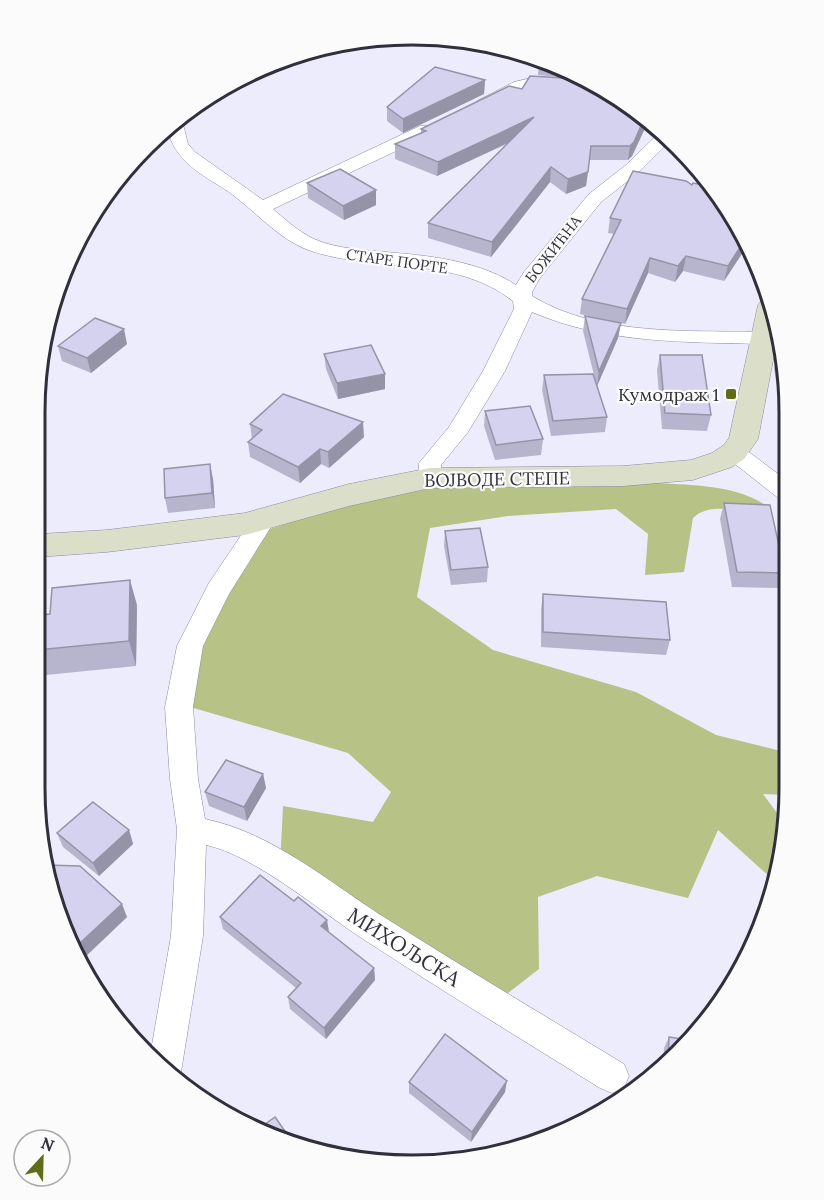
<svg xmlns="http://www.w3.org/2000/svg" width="824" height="1200" viewBox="0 0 824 1200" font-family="Lora,serif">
  <rect width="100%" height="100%" fill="#edecfd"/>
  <path fill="#b6c286" d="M 649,482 C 688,486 736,483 768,507 L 765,514 C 744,512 709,501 693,518 L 684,572 L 645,575 L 648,534 L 616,509 L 508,516 L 430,528 L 417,597 L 493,650 L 636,692 L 716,735 L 789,753 L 788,795 L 763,794 L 783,821 L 771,878 L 718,830 L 688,898 L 597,876 L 538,897 L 539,969 L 494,1004 L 280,866 L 283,806 L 373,822 L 391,792 L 348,753 L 180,704 L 190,646 L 267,530 L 352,502 L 434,488 Z"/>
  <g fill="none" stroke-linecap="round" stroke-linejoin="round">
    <defs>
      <g id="street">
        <polygon points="536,77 561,79 569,84 561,89 529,88 483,109 475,104 477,101 514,82"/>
        <path d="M 182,120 L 188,144 L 195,152 L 263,200 L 420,126 L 432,126 L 434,130 L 432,134 L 273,209 C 286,220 299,232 314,239 C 339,250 369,250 396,253 C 435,256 483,263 516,285 L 524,272 L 589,194 L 626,165 L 660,132 L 671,140 L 638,173 L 601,202 L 540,278 L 532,292 L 532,296 C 599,337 690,330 765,332 L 772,334 L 775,338 L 772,342 L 765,344 C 687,342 606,344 532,312 L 505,371 L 468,432 L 441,465 L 442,478 L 438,484 L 430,486 L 422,484 L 418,478 L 419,463 L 449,427 L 483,371 L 514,309 L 513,301 C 454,255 378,273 311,251 C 278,240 254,209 226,190 C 202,175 173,160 168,129 Z"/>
        <polygon points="734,444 742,447 785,479 785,499 777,497 726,457 723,452 726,447"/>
        <path d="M 264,510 L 272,513 L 276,519 L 229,594 L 203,646 L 193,707 L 198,779 L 205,819 C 273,833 330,883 387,919 C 466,969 545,1016 624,1064 L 629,1076 L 624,1088 L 612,1093 L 600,1088 C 521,1039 441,990 363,939 C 321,912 254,855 206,845 L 203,936 L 181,1072 L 178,1081 L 163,1072 L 150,1056 L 171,936 L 177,829 L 170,779 L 165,707 L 177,646 L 209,583 L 256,513 Z"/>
      </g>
      <polygon id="secondary" points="768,298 779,329 758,439 744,459 732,467 693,480 623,486 430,488 349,506 245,535 107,552 38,557 39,534 107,530 245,513 349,484 430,468 623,466 691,460 712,453 724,445 729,438 758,305 762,300"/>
    </defs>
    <use href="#street" stroke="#8c8aa4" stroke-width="1"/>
    <use href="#secondary" stroke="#8c8aa4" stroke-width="1"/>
    <use href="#street" fill="#fff" fill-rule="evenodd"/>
    <use href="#secondary" fill="#dbdec9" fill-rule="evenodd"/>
  </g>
  <g fill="#b6b5cd">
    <polygon points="539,61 557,63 647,124 632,156 628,160 589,160 586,186 566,194 550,182 491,257 428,238 428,223 509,143 437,176 395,159 395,144 421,133 421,129 522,89 569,78 538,75"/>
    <polygon points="485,80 484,94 403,133 387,121 387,107"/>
    <polygon points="307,183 376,205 344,220 308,198"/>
    <polygon points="610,218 749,243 724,281 683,271 675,282 648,273 625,324 621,323 618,338 597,386 607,417 605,432 551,436 542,390 544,375 596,383 583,331 585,316 614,322 580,314 582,299 614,234 608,233"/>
    <polygon points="781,336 782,339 784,418 782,416 774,369"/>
    <polygon points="127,344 91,373 62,361 58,346"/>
    <polygon points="324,354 385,389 338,399 326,369"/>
    <polygon points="660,355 711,415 707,431 662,429 657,370"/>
    <polygon points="485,411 543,439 541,455 495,460 484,426"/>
    <polygon points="250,424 364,437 329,468 321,464 300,483 250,457 248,442 252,439"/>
    <polygon points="213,479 215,508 168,513 165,498"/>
    <polygon points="724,503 785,573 780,588 732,587 720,519"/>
    <polygon points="445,531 488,567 487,582 451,585 444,546"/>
    <polygon points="543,594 670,640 666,655 541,647 541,609"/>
    <polygon points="137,605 136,666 36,676 37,615"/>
    <polygon points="263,774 266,788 247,821 209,806 205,792"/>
    <polygon points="129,830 133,844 99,876 63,847 57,833"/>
    <polygon points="47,886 127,917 85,957 75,947"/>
    <polygon points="220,917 329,932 374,968 375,980 326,1039 290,1009 288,997 296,988 223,929"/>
    <polygon points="669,1037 679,1055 663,1066 664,1048"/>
    <polygon points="409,1082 505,1092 471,1142 409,1093"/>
  </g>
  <g fill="#9493a7">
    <polygon points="485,80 484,94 403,133 403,119"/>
    <polygon points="534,117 533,131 437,176 438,162"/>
    <polygon points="643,121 647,124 632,156 628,160 630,146"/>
    <polygon points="551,167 550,182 491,257 492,242"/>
    <polygon points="588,172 586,186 566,194 568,179"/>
    <polygon points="376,190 376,205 344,220 343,206"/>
    <polygon points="746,238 749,243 724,281 728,266"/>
    <polygon points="686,256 683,271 675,282 678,266"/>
    <polygon points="650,258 648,273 625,324 627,309"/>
    <polygon points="621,323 618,338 597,386 599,371"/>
    <polygon points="124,329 127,344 91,373 87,358"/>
    <polygon points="385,374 385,389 338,399 337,383"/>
    <polygon points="363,422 364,437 329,468 328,452"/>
    <polygon points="320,449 321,464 300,483 298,467"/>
    <polygon points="210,464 213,479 215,508 212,493"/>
    <polygon points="130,580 137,605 136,666 129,641"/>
    <polygon points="263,774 266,788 247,821 244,807"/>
    <polygon points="129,830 133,844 99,876 93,863"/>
    <polygon points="122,904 127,917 85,957 79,944"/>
    <polygon points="327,920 329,932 321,926"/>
    <polygon points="374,968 375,980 326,1039 324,1028"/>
    <polygon points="507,1081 505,1092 471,1142 472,1132"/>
  </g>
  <g fill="#d4d2ee" stroke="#9493a7" stroke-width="1.5">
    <polygon points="435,67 485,80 403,119 387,107"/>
    <polygon points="530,76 580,79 643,121 634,142 630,146 591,146 588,172 568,179 551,167 492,242 428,223 534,117 438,162 395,144 426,131 421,129 509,86 522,89"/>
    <polygon points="340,169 376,190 343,206 307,183"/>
    <polygon points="633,171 686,181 692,185 693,183 708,186 746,238 728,266 686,256 678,266 650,258 627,309 582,299 621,220 610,218"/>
    <polygon points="585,316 621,323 599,371"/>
    <polygon points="95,318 124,329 87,358 58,346"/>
    <polygon points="781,336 782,339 783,377 778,353"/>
    <polygon points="371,345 385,374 337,383 324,354"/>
    <polygon points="660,355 702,355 711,415 665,413"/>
    <polygon points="593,374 607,417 553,421 544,375"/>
    <polygon points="283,394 363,422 328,452 320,449 298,467 248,442 262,430 250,424"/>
    <polygon points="530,406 543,439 496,445 485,411"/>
    <polygon points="210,464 212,493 165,498 164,469"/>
    <polygon points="724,503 770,505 785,573 737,572"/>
    <polygon points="480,528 488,567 451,570 445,531"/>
    <polygon points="130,580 129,641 37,650 37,615 50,614 52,588"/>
    <polygon points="543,594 666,602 670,640 543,632"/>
    <polygon points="226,760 263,774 244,807 205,792"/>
    <polygon points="93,802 129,830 93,863 57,833"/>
    <polygon points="45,865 80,866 122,904 79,944 70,936 47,886"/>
    <polygon points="260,875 294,901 298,897 327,920 321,926 374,968 324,1028 288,997 301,983 220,917"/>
    <polygon points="445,1034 507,1081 472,1132 409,1082"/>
    <polygon points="669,1037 689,1040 679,1055 668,1063"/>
    <polygon points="275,1117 294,1144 267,1137 257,1130"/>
  </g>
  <rect fill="#616d16" stroke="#fbfbfb" stroke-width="2" x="725" y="388" width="12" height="12" rx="3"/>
  <g text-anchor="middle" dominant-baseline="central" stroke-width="4.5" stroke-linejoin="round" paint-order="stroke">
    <g font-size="15" fill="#302f3a" stroke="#fbfbfb">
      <text transform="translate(553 249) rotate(-52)">БОЖИЋНА</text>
      <text transform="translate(397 261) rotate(8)">СТАРЕ ПОРТЕ</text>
    </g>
    <g font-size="18" fill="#302f3a" stroke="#fbfbfb" text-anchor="end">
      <text x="719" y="394">Кумодраж 1</text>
    </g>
    <g font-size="18" fill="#302f3a" stroke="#fbfbfb">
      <text transform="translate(497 479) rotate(-1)">ВОЈВОДЕ СТЕПЕ</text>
    </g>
    <g font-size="21" fill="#302f3a" stroke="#fbfbfb">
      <text transform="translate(404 947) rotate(32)">МИХОЉСКА</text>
    </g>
  </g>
  <path d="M0 0H824V1200H0ZM412 45H412A367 367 0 0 1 779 412V788A367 367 0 0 1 412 1155H412A367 367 0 0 1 45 788V412A367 367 0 0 1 412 45Z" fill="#fbfbfb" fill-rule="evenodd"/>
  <path fill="none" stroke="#302f3a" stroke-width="3" d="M412 45H412A367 367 0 0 1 779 412V788A367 367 0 0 1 412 1155H412A367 367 0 0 1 45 788V412A367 367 0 0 1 412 45Z"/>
  <g transform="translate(42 1158) rotate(22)"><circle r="28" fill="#fbfbfb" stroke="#aaa9ae" stroke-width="1.5"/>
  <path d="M0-4.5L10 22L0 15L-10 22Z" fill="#616d16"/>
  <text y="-9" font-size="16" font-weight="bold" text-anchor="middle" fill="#302f3a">N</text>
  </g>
</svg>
